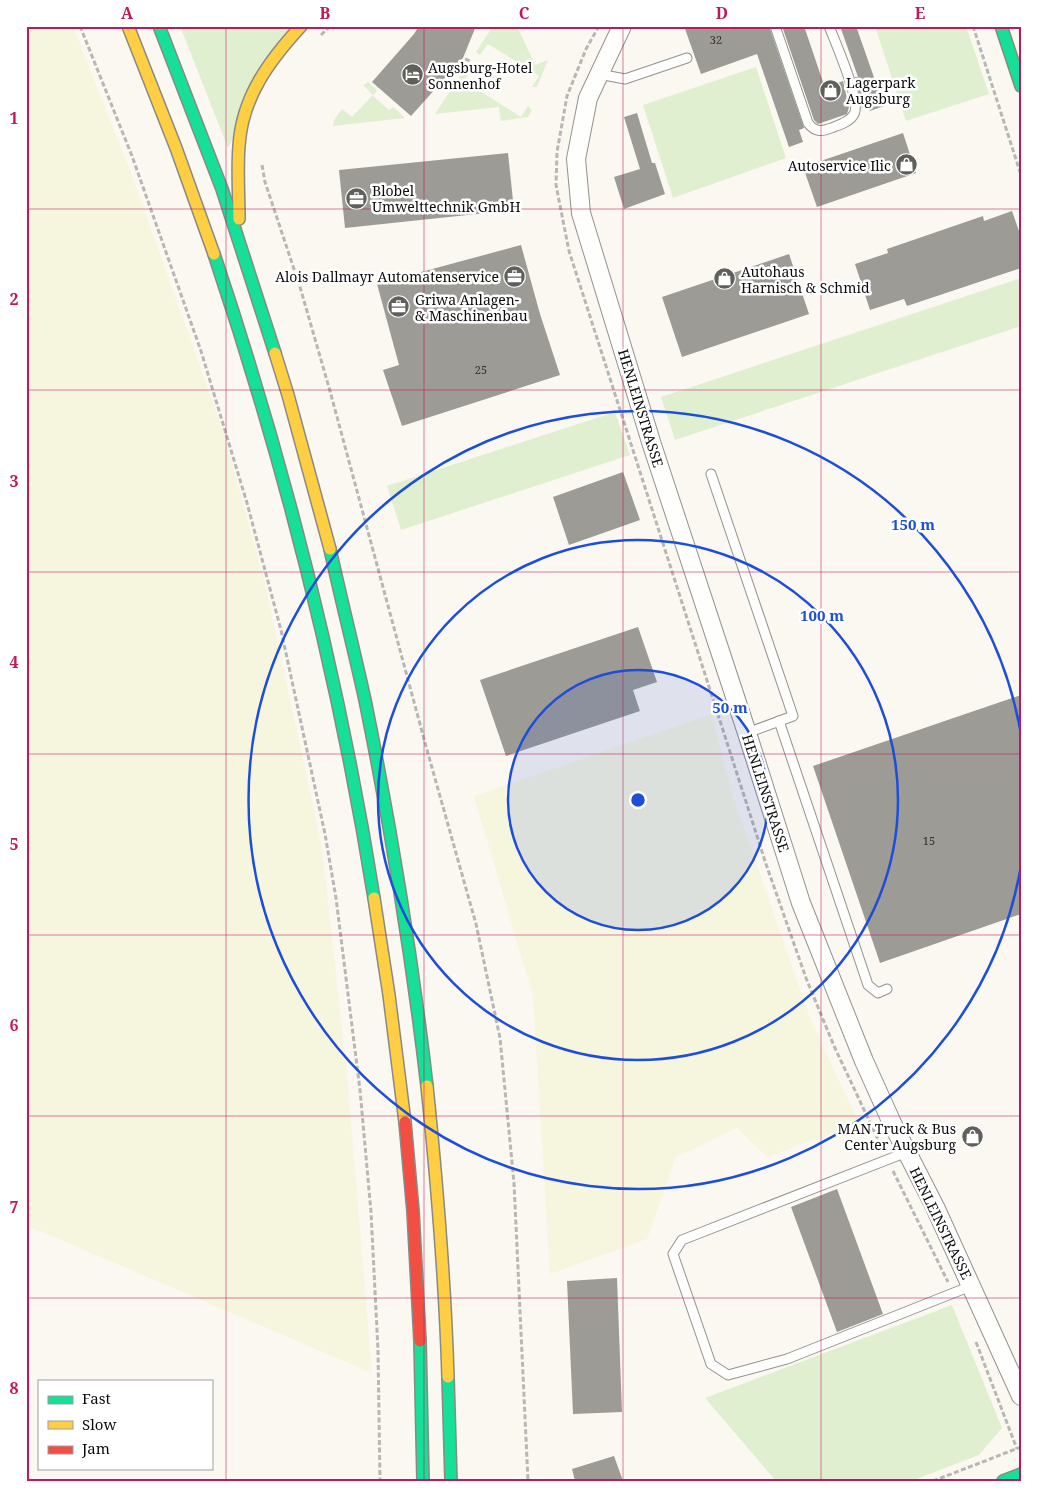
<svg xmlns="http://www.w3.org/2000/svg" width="1047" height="1507" viewBox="0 0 1047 1507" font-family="'Noto Serif',serif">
  <rect width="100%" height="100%" fill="#faf8f0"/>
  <g fill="#f6f5dd">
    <polygon points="26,26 73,26 134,181 224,434 264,580 322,847 347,1074 372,1373 26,1225"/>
    <polygon points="711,714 733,796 811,1021 859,1123 767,1157 737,1128 676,1157 647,1239 550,1274 533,996 474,796"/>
  </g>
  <g fill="#e1efd1">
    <polygon points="180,26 290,26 228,148"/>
    <polygon points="493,26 517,26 535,65 548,60 537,87 532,87 539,76 488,44 480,55 476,52"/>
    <polygon points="875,26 966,26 989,94 906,121"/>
    <polygon points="466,67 471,70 464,81 521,117 528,106 532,110 528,117 501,121 499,107 435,114"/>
    <polygon points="756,67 786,158 673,198 643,105"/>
    <polygon points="368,82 377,90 373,96 389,110 393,107 405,118 333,126 334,120 342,109 352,117 373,95 363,85"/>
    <polygon points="1021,278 1021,326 675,440 661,397"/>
    <polygon points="615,412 630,455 401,530 387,486"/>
    <polygon points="952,1305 1002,1428 979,1455 911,1481 776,1481 705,1398"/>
  </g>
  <g fill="#9d9b96">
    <polygon points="419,26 476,26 463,58 411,116 372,82 414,34"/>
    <polygon points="684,26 769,26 804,128 799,130 803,142 789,147 757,54 701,74"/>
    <polygon points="782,26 804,26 825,88 843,81 849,107 847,114 818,124 814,120"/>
    <polygon points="840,26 856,26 884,106 870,111 868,106 862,108 860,96 855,77 858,77"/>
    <polygon points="637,113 652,163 655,163 665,194 624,209 614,177 640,169 624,117"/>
    <polygon points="903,133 916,173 817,207 803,167"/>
    <polygon points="508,153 514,210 345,228 339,170"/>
    <polygon points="1012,211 1021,237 1021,268 907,306 904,299 870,310 855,264 888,253 887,249 983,216 984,221"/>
    <polygon points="521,245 540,314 560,375 402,426 383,370 399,365 377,284"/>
    <polygon points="789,254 809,314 682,357 662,297"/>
    <polygon points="623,472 640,520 569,545 553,497"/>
    <polygon points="638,627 657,682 633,690 640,711 506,756 480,680"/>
    <polygon points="1021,695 1021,914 880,963 813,766"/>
    <polygon points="837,1189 883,1314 837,1332 791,1207"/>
    <polygon points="617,1278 622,1412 573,1414 567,1281"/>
    <polygon points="614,1456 623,1481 575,1481 572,1469"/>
  </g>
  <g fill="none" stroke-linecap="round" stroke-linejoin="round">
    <defs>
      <g id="lane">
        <path d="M 775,26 L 808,123 C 815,132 821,132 831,128 C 839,125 850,122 854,114 C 862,102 835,42 829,26"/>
        <polyline points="599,74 625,79 687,58"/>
        <polyline points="711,474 793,716 747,733"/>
        <polyline points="779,721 868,985 878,993 887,989"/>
        <polyline points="907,1152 682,1240 673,1254 711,1364 728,1375 787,1359 971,1286"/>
      </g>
      <polyline id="street" points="622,26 588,98 576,159 581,213 652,445 747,733 801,903 864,1061 892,1123 935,1207 1021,1396"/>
      <g id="fast">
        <polyline points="159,26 222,189 275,353"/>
        <polyline points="1001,26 1021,86"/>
        <path d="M 214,254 C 285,465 339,678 374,898"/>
        <path d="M 330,549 C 341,599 354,650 365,700 C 391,828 412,957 427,1086"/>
        <polyline points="420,1341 423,1481"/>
        <polyline points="448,1377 451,1481"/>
        <polyline points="1003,1481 1021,1474"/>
      </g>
      <g id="slow">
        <polyline points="128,26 176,148 214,254"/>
        <path d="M 239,219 C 239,195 237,170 239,146 C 242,97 269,61 301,26"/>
        <polyline points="275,353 288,395 330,549"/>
        <polyline points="374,898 389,995 405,1122"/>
        <path d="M 427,1086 C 437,1183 445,1280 448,1377"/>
      </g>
      <polyline id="jam" points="405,1122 413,1211 420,1341"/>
    </defs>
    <use href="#lane" stroke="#93928f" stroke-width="11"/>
    <use href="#street" stroke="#93928f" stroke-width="20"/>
    <use href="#fast" stroke="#8a8985" stroke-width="14"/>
    <use href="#slow" stroke="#8a8985" stroke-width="14"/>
    <use href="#jam" stroke="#8a8985" stroke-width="14"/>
    <g stroke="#b7b7b5" stroke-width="3" stroke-dasharray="5 2.5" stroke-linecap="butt">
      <polyline points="80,26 132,156 201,351 247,503 281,630 325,834 336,898 360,1090 371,1212 378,1350 380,1481"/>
      <polyline points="599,26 586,49 567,96 557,152 556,185 569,251 766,864 806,978 834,1046 883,1150"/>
      <polyline points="973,26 1021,175"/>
      <polyline points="321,35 330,26"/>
      <polyline points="465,59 470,61"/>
      <polyline points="262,165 265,182 300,287 330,391 427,750 476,924 500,1038 514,1183 528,1481"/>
      <polyline points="893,1171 948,1282"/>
      <polyline points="976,1342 1017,1449"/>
      <polyline points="933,1481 1021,1447"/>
    </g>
    <use href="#lane" stroke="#fefefd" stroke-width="9"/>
    <use href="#street" stroke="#fefefd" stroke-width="18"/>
    <use href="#fast" stroke="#16e098" stroke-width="11"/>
    <use href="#slow" stroke="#ffcf43" stroke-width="11"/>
    <use href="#jam" stroke="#f24e42" stroke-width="11"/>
  </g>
  <path fill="none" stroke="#c2185b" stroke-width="1" stroke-opacity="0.55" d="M 226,26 L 226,1481M 424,26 L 424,1481M 623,26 L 623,1481M 821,26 L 821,1481M 26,209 L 1021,209M 26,390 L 1021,390M 26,572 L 1021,572M 26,754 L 1021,754M 26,935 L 1021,935M 26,1116 L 1021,1116M 26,1298 L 1021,1298"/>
  <circle cx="638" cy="800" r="130" fill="#1d4ed8" fill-opacity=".12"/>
  <g fill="none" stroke="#1d4ed8" stroke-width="2.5">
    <circle cx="638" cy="800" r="130"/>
    <circle cx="638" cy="800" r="260"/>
    <path d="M1020 871A389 389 0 1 1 1020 729"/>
  </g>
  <defs>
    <symbol id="hotel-disc" viewBox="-11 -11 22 22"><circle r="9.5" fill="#5f5f5c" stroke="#fff"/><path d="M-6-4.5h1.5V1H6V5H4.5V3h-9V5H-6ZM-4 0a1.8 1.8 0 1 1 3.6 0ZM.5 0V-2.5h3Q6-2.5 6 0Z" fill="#fff"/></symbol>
    <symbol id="shop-disc" viewBox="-11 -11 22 22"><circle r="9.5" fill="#5f5f5c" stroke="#fff"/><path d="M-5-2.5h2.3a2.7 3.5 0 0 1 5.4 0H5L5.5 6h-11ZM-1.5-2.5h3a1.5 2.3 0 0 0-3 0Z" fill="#fff"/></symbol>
    <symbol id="office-disc" viewBox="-11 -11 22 22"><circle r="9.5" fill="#5f5f5c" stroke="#fff"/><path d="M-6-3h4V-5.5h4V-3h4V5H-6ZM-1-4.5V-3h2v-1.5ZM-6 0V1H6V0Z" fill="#fff"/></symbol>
  </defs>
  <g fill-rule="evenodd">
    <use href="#hotel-disc" x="400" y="62" width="25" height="25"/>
    <use href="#shop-disc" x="818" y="78" width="25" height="25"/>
    <use href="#shop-disc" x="894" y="152" width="25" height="25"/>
    <use href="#office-disc" x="344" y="186" width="25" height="25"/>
    <use href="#office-disc" x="502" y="264" width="25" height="25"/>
    <use href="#shop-disc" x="712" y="266" width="25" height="25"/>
    <use href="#office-disc" x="386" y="294" width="25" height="25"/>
    <use href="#shop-disc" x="960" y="1124" width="25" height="25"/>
  </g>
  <g text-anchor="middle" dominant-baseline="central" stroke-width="5" stroke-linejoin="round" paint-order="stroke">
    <g font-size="11" fill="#30302e">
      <text x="716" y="39">32</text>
      <text x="481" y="369">25</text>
      <text x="929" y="840">15</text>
    </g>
    <g font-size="14" fill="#0c0c0c" stroke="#fff" text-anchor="start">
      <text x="428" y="67">Augsburg-Hotel<tspan x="428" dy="16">Sonnenhof</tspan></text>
      <text x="846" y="82">Lagerpark<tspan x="846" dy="16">Augsburg</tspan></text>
      <text x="891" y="165" text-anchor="end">Autoservice Ilic</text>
      <text x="372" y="190">Blobel<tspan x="372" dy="16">Umwelttechnik GmbH</tspan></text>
      <text x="741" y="271">Autohaus<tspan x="741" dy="16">Harnisch &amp; Schmid</tspan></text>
      <text x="499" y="276" text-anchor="end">Alois Dallmayr Automatenservice</text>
      <text x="415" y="299">Griwa Anlagen-<tspan x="415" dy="16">&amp; Maschinenbau</tspan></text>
      <text x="956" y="1128" text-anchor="end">MAN Truck &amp; Bus<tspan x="956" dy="16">Center Augsburg</tspan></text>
    </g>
    <g font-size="14" fill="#0c0c0c" stroke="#fff">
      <text transform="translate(641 408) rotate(73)">HENLEINSTRASSE</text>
      <text transform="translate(766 793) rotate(72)">HENLEINSTRASSE</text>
      <text transform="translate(941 1223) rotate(64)">HENLEINSTRASSE</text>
    </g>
  </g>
  <circle cx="638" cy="800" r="8" fill="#1d4ed8" stroke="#fff" stroke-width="2.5"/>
  <g font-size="15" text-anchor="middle" font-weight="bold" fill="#1d4ed8" stroke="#fff" stroke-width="5" stroke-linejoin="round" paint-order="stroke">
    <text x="913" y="530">150 m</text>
    <text x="822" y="621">100 m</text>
    <text x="730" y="713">50 m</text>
  </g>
  <rect width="1047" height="1507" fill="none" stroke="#ffffff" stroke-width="55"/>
  <rect x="38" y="1380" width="175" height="90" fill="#ffffff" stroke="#9e9e9e"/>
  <rect x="48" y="1396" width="25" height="8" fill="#16e098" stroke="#9e9e9e"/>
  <text x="82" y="1404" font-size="15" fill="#0c0c0c">Fast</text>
  <rect x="48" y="1421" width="25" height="8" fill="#ffcf43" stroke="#9e9e9e"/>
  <text x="82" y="1430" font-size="15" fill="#0c0c0c">Slow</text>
  <rect x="48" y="1446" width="25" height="8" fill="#f24e42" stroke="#9e9e9e"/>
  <text x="82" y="1454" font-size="15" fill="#0c0c0c">Jam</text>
  <rect x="28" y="28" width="992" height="1452" fill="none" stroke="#c2185b" stroke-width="2"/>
  <g font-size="16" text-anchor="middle" font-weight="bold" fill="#c2185b">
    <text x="127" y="19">A</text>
    <text x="325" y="19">B</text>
    <text x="524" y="19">C</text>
    <text x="722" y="19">D</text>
    <text x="920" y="19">E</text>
    <text x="14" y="124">1</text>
    <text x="14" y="305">2</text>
    <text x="14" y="487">3</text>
    <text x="14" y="668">4</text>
    <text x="14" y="850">5</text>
    <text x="14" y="1031">6</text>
    <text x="14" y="1213">7</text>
    <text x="14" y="1394">8</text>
  </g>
</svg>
